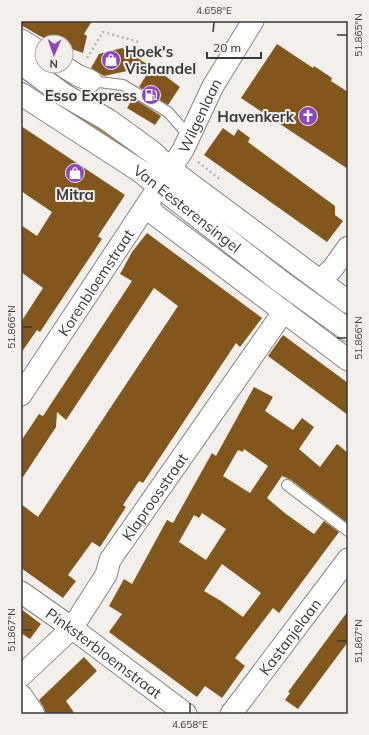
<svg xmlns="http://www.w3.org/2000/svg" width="369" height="735" viewBox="0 0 369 735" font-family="Mulish,sans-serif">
  <rect width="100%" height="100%" fill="#f3efeb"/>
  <polygon fill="#b78a52" points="64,103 134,149 129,156 59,109"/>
  <g fill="#82571d" fill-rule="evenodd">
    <polygon points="21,21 92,21 84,34 87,36 83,53 66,47 66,42 52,42 38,35 21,25"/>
    <polygon points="277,44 313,68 314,66 332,78 331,81 348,92 348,169 241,98"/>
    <polygon points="122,48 150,66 104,76 91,68 99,54"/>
    <polygon points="152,66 180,87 168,105 139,87"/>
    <polygon points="133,98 161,116 155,125 127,108"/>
    <polygon points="21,126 125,195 98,236 102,239 40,332 37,330 21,353 21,322 43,288 21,272 21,225 37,236 52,212 21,191"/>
    <polygon points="223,128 234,136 238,129 250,138 248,142 335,206 335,215 343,221 327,242 204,155"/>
    <polygon points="147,233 262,318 240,347 236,343 143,483 139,481 123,505 126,507 100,547 92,542 68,575 76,581 63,598 21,568 21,504 38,517 178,306 154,288 66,420 57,412 56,427 21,480 21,441 39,414 43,416 132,281 120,274 132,252"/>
    <polygon points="283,335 348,383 348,415 268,356"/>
    <path d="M 254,387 L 273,397 L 265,411 L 293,430 L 302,418 L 314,427 L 299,449 L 320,467 L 337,444 L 348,453 L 348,519 L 346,522 L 291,480 L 282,476 L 267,498 L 286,514 L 314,534 L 324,521 L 339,532 L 279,613 L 273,608 L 235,658 L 245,666 L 222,698 L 205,686 L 197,697 L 109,632 L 122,614 L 109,606 L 124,579 L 132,584 L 167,520 L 173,523 L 212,453 L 216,456 ZM 244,449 L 268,466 L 250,493 L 223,476 L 238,450 L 243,452 ZM 202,513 L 226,529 L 206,560 L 179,542 L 194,515 L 199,518 ZM 222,564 L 261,593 L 243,617 L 221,601 L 204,591 Z"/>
    <polygon points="21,609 41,624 30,639 21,633"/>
    <polygon points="348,611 348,642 298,709 285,700 290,693 288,692"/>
    <polygon points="84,657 97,671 66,701 75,714 46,714 44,708 39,700"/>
  </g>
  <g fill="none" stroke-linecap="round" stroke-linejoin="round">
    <defs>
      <g id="service">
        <polyline points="91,81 123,85 168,112 189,136"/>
        <polyline points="287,485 348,531"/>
      </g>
      <g id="minor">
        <polyline points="21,40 42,53"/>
        <polyline points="63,66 77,75 91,81"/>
        <polyline points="148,204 154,214 348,360"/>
        <polyline points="320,281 333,268 348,247"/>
        <path id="s1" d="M 21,395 L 183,150 L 213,86 L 253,21"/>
        <path id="s2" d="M 21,592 L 72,628 L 186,714"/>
        <path id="s3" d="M 21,676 L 72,628 L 106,575 L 110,560 L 284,311"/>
        <polyline points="21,695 34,714"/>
        <path id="s4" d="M 231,714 L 348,559"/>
      </g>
      <g id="tertiary">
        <polyline points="21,63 64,95 108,120 152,152 171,170 348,302"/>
        <path id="s5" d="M 21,94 L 140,171 L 280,281 L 348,330"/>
      </g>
    </defs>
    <use href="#service" stroke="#86837f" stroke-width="12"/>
    <use href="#minor" stroke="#86837f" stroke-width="23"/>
    <use href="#tertiary" stroke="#86837f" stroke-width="24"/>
    <g stroke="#b5b2af" stroke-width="2.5" stroke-dasharray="2 3" stroke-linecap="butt">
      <polyline points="87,58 103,32 139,42"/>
      <polyline points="198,162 221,180"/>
    </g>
    <use href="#service" stroke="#fff" stroke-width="10"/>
    <use href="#minor" stroke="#fff" stroke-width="21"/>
    <use href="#tertiary" stroke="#fff" stroke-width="22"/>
  </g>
  <path fill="none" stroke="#393836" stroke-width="1.5" d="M 213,32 L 214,22M 337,35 L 347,35M 22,327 L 32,327M 337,338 L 347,338M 22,630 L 32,630M 337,641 L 347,641M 190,713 L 190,703"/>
  <defs>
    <symbol id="shop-disc" viewBox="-11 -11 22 22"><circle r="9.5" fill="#8e47ba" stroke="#f3efeb"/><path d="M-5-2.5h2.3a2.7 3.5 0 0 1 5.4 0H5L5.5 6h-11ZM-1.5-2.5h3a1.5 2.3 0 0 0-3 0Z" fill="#fff"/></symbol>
    <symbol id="fuel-disc" viewBox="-11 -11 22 22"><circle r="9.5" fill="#8e47ba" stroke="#f3efeb"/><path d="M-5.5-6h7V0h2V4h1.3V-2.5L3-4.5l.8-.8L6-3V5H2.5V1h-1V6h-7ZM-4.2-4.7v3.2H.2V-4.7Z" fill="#fff"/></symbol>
    <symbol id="church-disc" viewBox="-11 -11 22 22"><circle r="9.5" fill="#8e47ba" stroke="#f3efeb"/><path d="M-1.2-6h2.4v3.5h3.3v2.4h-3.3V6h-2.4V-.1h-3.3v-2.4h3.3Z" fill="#fff"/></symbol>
  </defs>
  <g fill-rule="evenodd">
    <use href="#shop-disc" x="100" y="49" width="22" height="22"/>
    <use href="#fuel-disc" x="140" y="84" width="22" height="22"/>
    <use href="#church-disc" x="297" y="105" width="22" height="22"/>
    <use href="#shop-disc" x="64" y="162" width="22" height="22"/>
  </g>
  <g text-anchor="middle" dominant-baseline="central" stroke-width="4" stroke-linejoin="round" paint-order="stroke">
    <g font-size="15" font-weight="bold" fill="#393836" stroke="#f3efeb" text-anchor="end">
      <text x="125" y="51" text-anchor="start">Hoek's<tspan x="125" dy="17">Vishandel</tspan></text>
      <text x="137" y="95">Esso Express</text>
      <text x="294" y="116">Havenkerk</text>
      <text x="75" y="194" text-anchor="middle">Mitra</text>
    </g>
    <g font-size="15" fill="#393836" stroke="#f3efeb">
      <text stroke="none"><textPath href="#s1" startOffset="332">Wilgenlaan</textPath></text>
      <text stroke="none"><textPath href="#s5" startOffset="202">Van Eesterensingel</textPath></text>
      <text stroke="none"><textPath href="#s1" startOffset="135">Korenbloemstraat</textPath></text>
      <text stroke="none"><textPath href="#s3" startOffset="226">Klaproosstraat</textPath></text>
      <text stroke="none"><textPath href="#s4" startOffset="97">Kastanjelaan</textPath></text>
      <text stroke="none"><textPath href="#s2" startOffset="103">Pinksterbloemstraat</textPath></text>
    </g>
  </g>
  <rect width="369" height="735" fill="none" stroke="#f3efeb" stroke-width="44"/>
  <g transform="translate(54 54) rotate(182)"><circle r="19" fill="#f3efeb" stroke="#a9a6a3"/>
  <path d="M0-3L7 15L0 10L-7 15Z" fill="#8e47ba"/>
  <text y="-6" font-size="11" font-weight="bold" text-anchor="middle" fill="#393836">N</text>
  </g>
  <path d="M207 52v6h54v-6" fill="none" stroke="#393836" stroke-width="2"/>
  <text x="213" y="52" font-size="12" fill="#393836" stroke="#f3efeb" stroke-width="3" paint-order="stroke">20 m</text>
  <rect x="22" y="22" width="325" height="691" fill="none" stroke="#393836" stroke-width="1.5"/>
  <g font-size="10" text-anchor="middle" fill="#393836">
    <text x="214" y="14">4.658°E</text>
    <text transform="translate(358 35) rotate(-90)" y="4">51.865°N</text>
    <text transform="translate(11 327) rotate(-90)" y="4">51.866°N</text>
    <text transform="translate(358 338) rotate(-90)" y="4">51.866°N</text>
    <text transform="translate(11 630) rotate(-90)" y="4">51.867°N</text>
    <text transform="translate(358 641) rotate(-90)" y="4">51.867°N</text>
    <text x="190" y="728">4.658°E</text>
  </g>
</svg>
